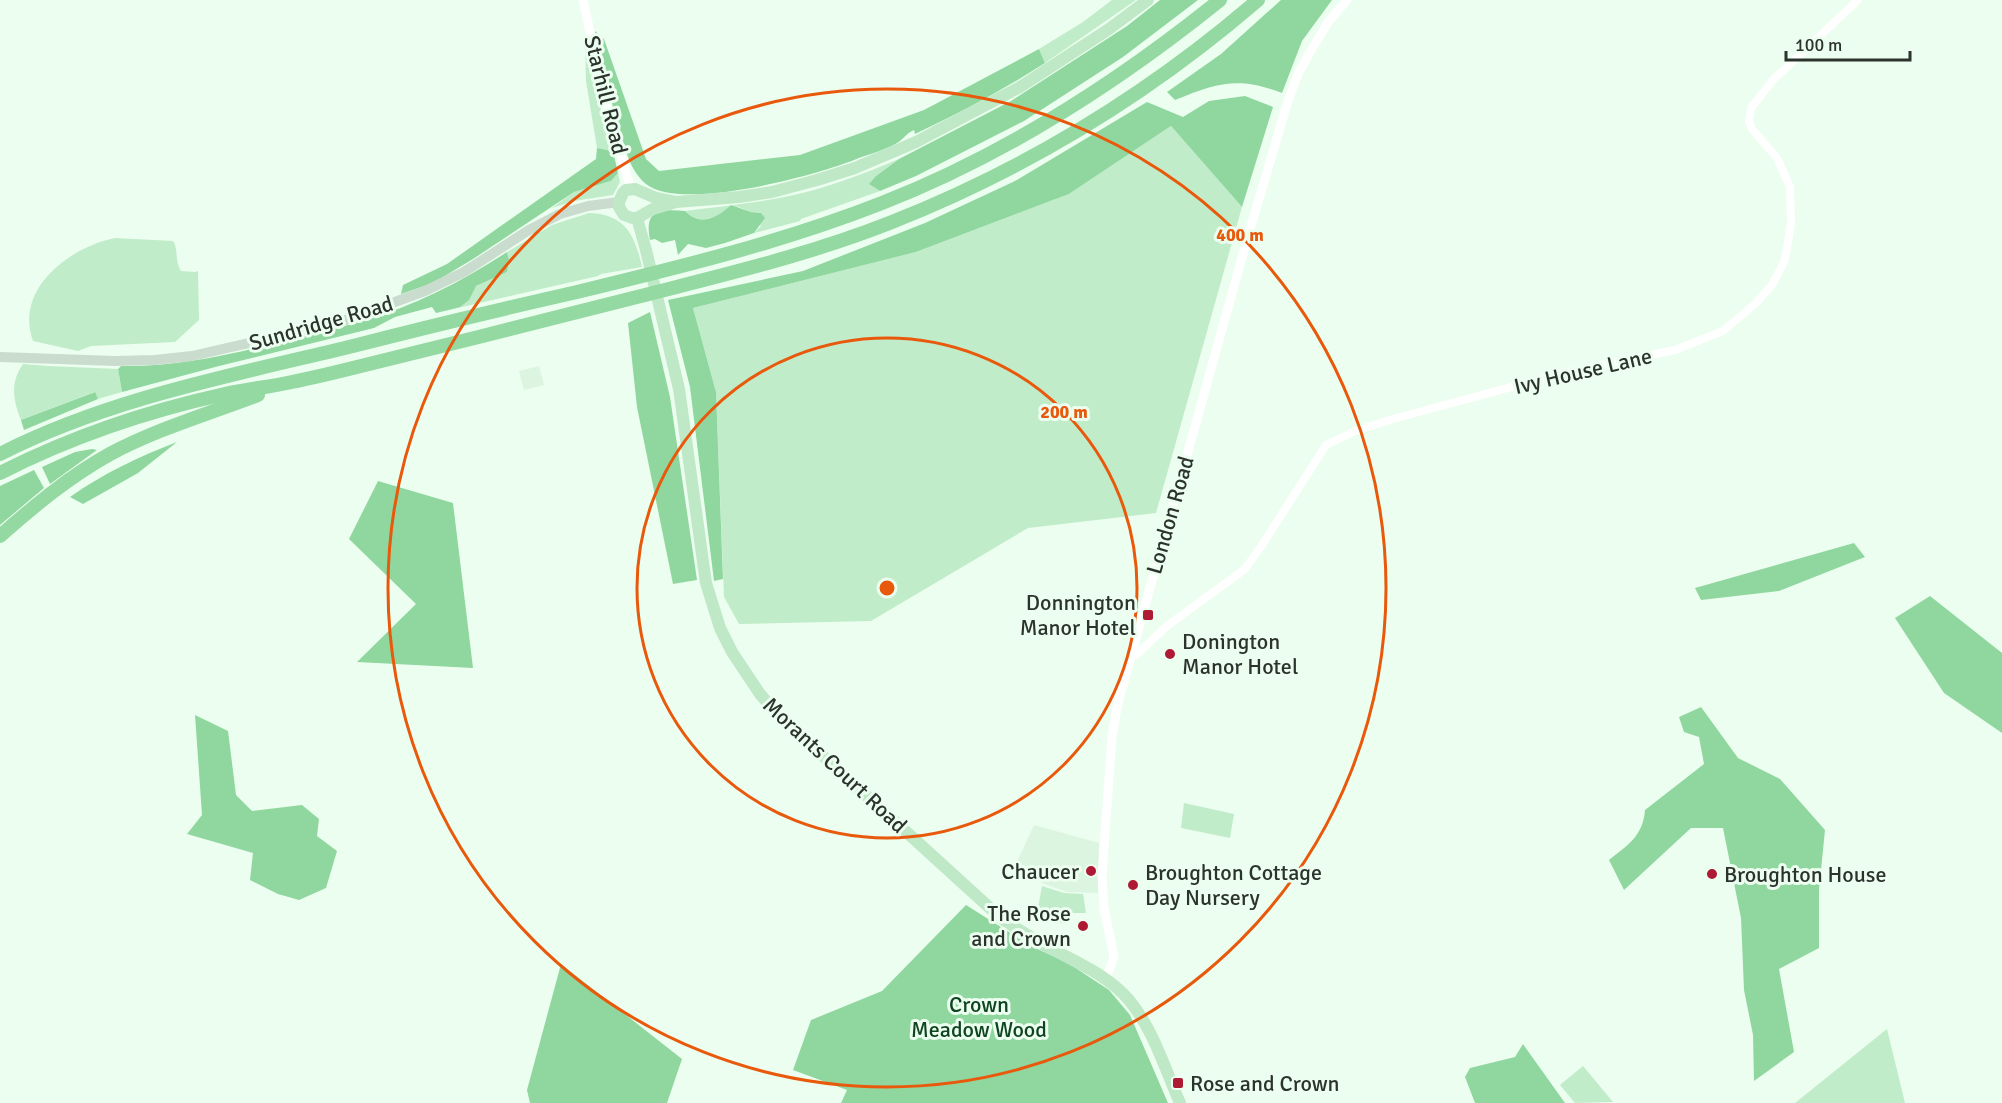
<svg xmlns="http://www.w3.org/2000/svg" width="2002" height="1103" viewBox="0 0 2002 1103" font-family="Signika,sans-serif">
  <rect width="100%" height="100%" fill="#ecfeef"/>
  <g fill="#dcf5e0">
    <polygon points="539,366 544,385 524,390 519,371"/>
    <polygon points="1034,825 1099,843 1098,893 1067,892 1044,884 1014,868"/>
  </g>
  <g fill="#c1ecc9">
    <polygon points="1112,0 1136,0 1045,63 1039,49 1083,22"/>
    <polygon points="585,34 599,103 613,151 597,148 586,81"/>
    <polygon points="1171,126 1242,207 1156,513 1028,528 871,621 739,624 724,597 716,392 693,308 916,252 1069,194"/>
    <path d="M 899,159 L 876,176 L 870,184 L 880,191 L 801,219 L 800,221 L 754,233 L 761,226 C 752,214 746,208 731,205 C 716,218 701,227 685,211 C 721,206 758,203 794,195 C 830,187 865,173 899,159 Z"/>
    <polygon points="618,173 620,182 613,195 574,201 552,208 574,192 611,181"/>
    <path d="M 589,213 C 625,214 635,235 642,267 L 601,274 L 598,276 L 436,313 L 447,310 L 476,286 L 507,272 L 509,260 L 507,252 L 552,225 Z"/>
    <path d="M 115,238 L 173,241 C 179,250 174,259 181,271 L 195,272 L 198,271 L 199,320 L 175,342 L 91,346 L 78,351 L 33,341 C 14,289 70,247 115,238 Z"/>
    <path d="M 23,364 L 48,366 L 118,369 L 122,392 L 98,399 L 94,392 L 21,420 C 13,400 10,382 23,364 Z"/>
    <polygon points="1184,803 1234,814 1230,838 1181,828"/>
    <polygon points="1042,886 1064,893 1083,894 1086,913 1067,913 1066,924 1049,921 1050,917 1037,913"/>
    <polygon points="1887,1029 1905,1103 1795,1103"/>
    <polygon points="1583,1066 1613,1102 1575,1103 1560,1085"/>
  </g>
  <g fill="#90d79f">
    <polygon points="1160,0 1198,0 1123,57 1024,121 916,176 880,191 869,184 876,176 899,159 1011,101 1127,26"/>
    <path d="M 1281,0 L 1332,0 L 1302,41 L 1282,93 C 1238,76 1217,83 1175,100 L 1167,92 L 1221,54 Z"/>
    <path d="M 595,31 L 604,39 L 646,159 L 659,171 L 800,155 L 924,110 L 1039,49 L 1045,63 C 1003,90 960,113 915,134 L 914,130 C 907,133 905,137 900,141 C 889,149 866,155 854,160 C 814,176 680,212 646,184 C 627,168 624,142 617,119 C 609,93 595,57 595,31 Z"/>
    <polygon points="1245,96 1273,107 1242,207 1171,126 1069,194 916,252 693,308 716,392 723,579 714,581 690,387 668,300 803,271 925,223 1015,181 1147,102 1183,117 1209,101"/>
    <polygon points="597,148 613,151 618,173 611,181 574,192 473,259 433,283 401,294 403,285 447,264 596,159"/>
    <path d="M 731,205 C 742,208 750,214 761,213 L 765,218 L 754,233 L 725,243 L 706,248 L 688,244 L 678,255 L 675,240 L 662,243 L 655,239 L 650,240 C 644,210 659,209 685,211 C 701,227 716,218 731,205 Z"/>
    <path d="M 507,252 L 509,260 L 507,272 L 476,286 L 469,300 L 460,307 L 436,313 L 432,307 L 395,317 L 374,328 L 219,366 L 122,392 L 118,369 L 121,366 C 177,367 233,354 288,340 C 313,334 338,328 363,321 C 414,306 463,281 507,252 Z"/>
    <polygon points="650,312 670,397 697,580 673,584 637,407 628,323"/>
    <polygon points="95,392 98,399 24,430 21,420"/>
    <path d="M 177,442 L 138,473 L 83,504 L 70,497 C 104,473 138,457 177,442 Z"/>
    <polygon points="92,449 97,450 50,484 42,467 75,452"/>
    <polygon points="34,470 44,488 0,525 0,486"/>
    <polygon points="378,481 453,503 473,668 357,662 416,604 349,539"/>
    <polygon points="1854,543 1865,557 1779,591 1701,600 1695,588"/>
    <polygon points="1930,596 2002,653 2002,733 1944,693 1895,618"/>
    <path d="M 1701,707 L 1738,758 L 1780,779 L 1825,830 L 1819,890 L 1819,948 L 1779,969 L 1794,1052 L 1754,1081 L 1753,1035 L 1744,990 L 1741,918 L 1723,828 L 1691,828 L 1624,890 L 1609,860 C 1628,845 1643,836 1645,810 L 1704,764 L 1699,737 L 1684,732 L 1679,717 Z"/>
    <polygon points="195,715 228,731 236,795 252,811 302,805 319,819 317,836 337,851 326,888 299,900 278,894 250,880 253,853 187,834 202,815"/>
    <polygon points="966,905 1031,946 1068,963 1109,990 1130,1015 1168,1103 841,1103 847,1090 793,1070 811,1020 882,991"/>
    <polygon points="561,964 682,1059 667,1103 530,1103 527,1090"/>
    <polygon points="1523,1044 1565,1103 1475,1103 1465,1077 1470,1068 1515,1057"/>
  </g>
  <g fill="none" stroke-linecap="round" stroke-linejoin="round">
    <polyline stroke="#fff" stroke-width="8" points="1132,656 1136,655 1167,626 1245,569 1262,545 1326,445 1355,431 1393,419 1563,373 1675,350 1723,331 1755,304 1772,285 1785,260 1791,223 1790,187 1777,158 1752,129 1749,122 1751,108 1773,80 1858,0"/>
    <g stroke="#fff" stroke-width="9">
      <polyline points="583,0 606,106 631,189"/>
      <polyline points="1106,979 1114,957 1104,908 1102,876 1112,736 1118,703 1248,236 1287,104 1299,72 1313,47 1329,21 1347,0"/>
    </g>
    <polyline stroke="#cadcce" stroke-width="10" points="0,357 115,361 155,360 192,356 340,322 425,291 464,272 529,230 560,214 588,206 619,202"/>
    <g stroke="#bfe8c7" stroke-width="12">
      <polyline points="676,202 656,198 635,189 626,190 623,193 619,202 619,207 624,215 632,218 637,218 653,209 676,202 739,197 772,192 817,180 855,168 916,142 1020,87 1109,29 1148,0"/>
      <path d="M 637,218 L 646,250 L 679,389 L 706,583 L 720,628 L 732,652 L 760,694 L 779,716 L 1002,919 C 1013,926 1025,934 1037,941 C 1068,959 1105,972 1129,1000 C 1153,1029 1165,1069 1180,1103"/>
    </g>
    <g stroke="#94d8a2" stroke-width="14">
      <path d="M 0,454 C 110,398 234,375 353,346 C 427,327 502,309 577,292 C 680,267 783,242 882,203 C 1005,155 1117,83 1220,0"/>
      <path d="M 0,473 C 71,437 147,411 225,394 C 247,389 270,387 292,382 C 317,377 341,371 365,365 C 456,343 546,320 637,297 C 723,275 809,255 892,222 C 1026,169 1149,94 1258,0"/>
      <path d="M 0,536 C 34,506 70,476 110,454 C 157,429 208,414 258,395"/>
    </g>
  </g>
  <g fill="none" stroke="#e8590c" stroke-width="3">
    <circle cx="887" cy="588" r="250"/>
    <circle cx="887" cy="588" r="499"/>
  </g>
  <g fill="#ae1a33" stroke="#ecfeef" stroke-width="2">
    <rect x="1142" y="609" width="12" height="12" rx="3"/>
    <circle cx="1170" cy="654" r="6"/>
    <circle cx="1091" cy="871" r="6"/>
    <circle cx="1712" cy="874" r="6"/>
    <circle cx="1133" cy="885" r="6"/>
    <circle cx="1083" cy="926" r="6"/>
    <rect x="1172" y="1077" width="12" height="12" rx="3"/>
  </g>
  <g text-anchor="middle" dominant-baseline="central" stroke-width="6" stroke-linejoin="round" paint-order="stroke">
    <g font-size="22" fill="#2c332d" stroke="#ecfeef">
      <text transform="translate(606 95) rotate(76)">Starhill Road</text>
      <text transform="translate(321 323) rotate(-16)">Sundridge Road</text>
      <text transform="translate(1583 371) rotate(-13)">Ivy House Lane</text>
      <text transform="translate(1170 515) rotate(-74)">London Road</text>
      <text transform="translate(835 765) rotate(43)">Morants Court Road</text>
    </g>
    <g font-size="22" fill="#2c332d" stroke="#ecfeef" text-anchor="start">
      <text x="1136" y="602" text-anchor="end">Donnington<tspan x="1136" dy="25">Manor Hotel</tspan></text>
      <text x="1182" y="641">Donington<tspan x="1182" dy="25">Manor Hotel</tspan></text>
      <text x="1079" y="871" text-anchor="end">Chaucer</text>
      <text x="1145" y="872">Broughton Cottage<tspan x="1145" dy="25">Day Nursery</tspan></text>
      <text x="1724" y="874">Broughton House</text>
      <text x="1071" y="913" text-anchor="end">The Rose<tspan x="1071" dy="25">and Crown</tspan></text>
      <text x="1190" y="1083">Rose and Crown</text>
    </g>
    <g font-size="22" fill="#0f4420" stroke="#ecfeef">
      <text x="979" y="1004">Crown<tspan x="979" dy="25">Meadow Wood</tspan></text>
    </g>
  </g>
  <circle cx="887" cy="588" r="9" fill="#e8590c" stroke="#ecfeef" stroke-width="3"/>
  <g font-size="18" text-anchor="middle" font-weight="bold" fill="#e8590c" stroke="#ecfeef" stroke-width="6" stroke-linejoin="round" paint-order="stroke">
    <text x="1240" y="241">400 m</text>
    <text x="1064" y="418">200 m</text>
  </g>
  <path d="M1786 51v9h124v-9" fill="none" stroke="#2c332d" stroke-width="3"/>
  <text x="1795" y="51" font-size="18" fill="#2c332d" stroke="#ecfeef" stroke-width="4.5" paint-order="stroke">100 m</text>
</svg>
